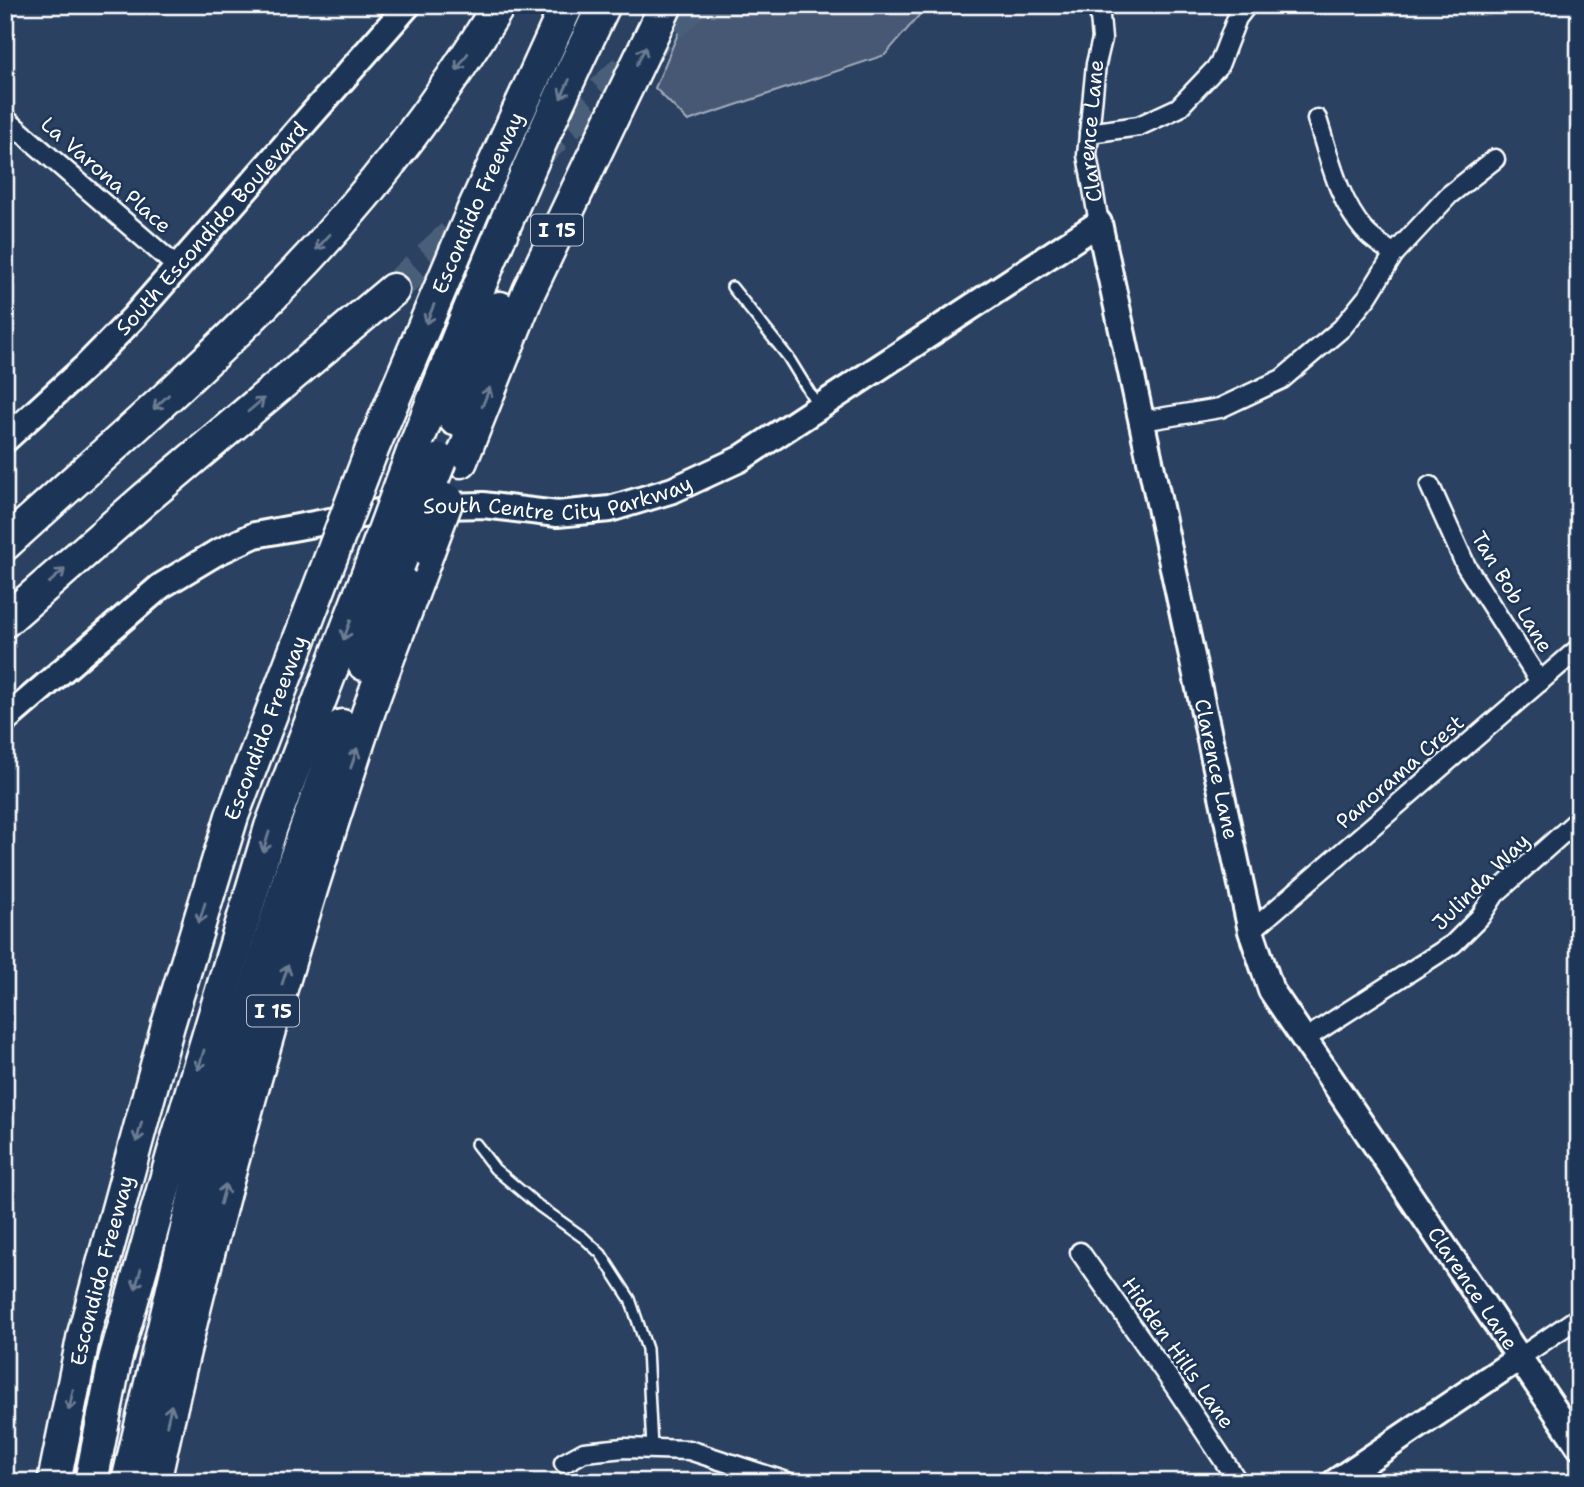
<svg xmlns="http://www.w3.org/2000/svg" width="1584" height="1487" viewBox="0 0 1584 1487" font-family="'Shantell Sans',sans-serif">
  <rect width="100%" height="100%" fill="#2a4161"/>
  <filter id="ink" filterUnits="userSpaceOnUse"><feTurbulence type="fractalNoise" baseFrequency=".0143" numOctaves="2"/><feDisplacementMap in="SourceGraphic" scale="14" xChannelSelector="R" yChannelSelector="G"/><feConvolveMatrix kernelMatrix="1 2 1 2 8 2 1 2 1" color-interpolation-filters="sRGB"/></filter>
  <g filter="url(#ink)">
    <polygon fill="#465975" stroke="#a2acba" stroke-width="2" points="690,5 928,5 885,55 688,121 655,88"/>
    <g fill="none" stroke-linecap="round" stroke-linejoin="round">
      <polyline stroke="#4a5e79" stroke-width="32" stroke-dasharray="32 16" stroke-linecap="butt" points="393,290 473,216 692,5"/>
      <defs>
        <g id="lane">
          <polyline points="732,287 788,357 818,406"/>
          <polyline points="476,1144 495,1169 539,1206 584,1238 601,1254 630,1299 647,1349 652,1448"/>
        </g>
        <g id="street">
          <polyline points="5,118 177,267"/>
          <path d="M 1317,119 C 1329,156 1338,200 1364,230 C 1372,240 1385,247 1394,254"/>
          <polyline points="1089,133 1139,126 1178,108 1219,65 1237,18 1247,5"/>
          <path id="s1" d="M 1099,223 L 1087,155 L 1096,64 L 1102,39 L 1099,5"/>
          <polyline points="1142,421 1220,408 1282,379 1342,328 1368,296 1394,254 1449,195 1495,159"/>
          <polyline points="1430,486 1466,566 1540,682"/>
          <polyline points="1251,931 1579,648"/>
          <polyline points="1305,1039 1453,944 1480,917 1495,894 1579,819"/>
          <polyline points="1080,1252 1175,1387 1238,1482"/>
          <polyline points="1519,1358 1579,1317"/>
          <polyline points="564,1463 584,1452 624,1448 689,1450 787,1482"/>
        </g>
        <g id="secondary">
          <path id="s2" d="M 5,440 L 86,366 L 133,318 L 408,5"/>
          <path id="s3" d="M 5,720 L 161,586 L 216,553 L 255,535 L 405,507 L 483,505 L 557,514 L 610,509 L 673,490 L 740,459 L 1099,223 L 1251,931 L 1271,990 L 1579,1446"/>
          <polyline points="1335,1482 1519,1358"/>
        </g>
        <g id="highway">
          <polyline points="455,419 479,355 500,308"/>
          <path id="s4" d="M 371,452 L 473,211 L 567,5"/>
          <path d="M 413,452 C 472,301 533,151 604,5"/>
          <polyline points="461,461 529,291 666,5"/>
          <path d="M 5,544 C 99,458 197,374 285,283 C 366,200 439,104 499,5"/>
          <polyline points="5,621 147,497 393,290"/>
          <polyline points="364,664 398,566"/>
          <path id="s5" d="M 54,1482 L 84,1334 L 168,1025 L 232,816 L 325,573"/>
          <polyline points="91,1482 115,1360 177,1141 271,827 371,566"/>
          <polyline points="128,1482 203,1160 292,869 342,726"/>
          <path d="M 154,1482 C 210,1224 282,970 366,719 C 385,663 408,607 428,551"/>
        </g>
      </defs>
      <use href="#lane" stroke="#fff" stroke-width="14"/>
      <use href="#street" stroke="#fff" stroke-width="23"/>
      <use href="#secondary" stroke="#fff" stroke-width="30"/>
      <use href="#highway" stroke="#fff" stroke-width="37"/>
      <use href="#lane" stroke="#1d3557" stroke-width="9"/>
      <use href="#street" stroke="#1d3557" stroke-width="18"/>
      <use href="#secondary" stroke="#1d3557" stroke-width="24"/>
      <use href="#highway" stroke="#1d3557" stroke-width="32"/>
      <defs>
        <g id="highway-bridge">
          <polyline points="428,551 447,500"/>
          <polyline points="371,566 413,452"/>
          <polyline points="398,566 440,460"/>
          <polyline points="325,573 371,452"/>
        </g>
      </defs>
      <use href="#highway-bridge" stroke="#fff" stroke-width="37" stroke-linecap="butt"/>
      <use href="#highway-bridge" stroke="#1d3557" stroke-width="32"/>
    </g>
    <defs><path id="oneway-shaft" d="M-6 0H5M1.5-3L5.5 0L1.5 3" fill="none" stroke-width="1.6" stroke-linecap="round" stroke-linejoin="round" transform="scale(1.75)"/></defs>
    <g stroke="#6c7c92">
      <use href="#oneway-shaft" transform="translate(641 56) rotate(-64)"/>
      <use href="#oneway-shaft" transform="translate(462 62) rotate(124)"/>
      <use href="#oneway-shaft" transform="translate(565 89) rotate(115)"/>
      <use href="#oneway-shaft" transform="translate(323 242) rotate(132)"/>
      <use href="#oneway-shaft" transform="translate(430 314) rotate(113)"/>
      <use href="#oneway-shaft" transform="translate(486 397) rotate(-68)"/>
      <use href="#oneway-shaft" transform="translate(161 402) rotate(137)"/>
      <use href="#oneway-shaft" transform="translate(256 405) rotate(-40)"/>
      <use href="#oneway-shaft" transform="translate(57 576) rotate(-41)"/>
      <use href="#oneway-shaft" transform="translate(347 630) rotate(111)"/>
      <use href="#oneway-shaft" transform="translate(354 758) rotate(-72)"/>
      <use href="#oneway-shaft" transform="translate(266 842) rotate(107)"/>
      <use href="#oneway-shaft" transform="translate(202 913) rotate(107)"/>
      <use href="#oneway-shaft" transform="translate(285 975) rotate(-72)"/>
      <use href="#oneway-shaft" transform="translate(201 1060) rotate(107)"/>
      <use href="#oneway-shaft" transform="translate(139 1132) rotate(105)"/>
      <use href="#oneway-shaft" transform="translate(223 1194) rotate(-75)"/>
      <use href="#oneway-shaft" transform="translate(138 1279) rotate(106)"/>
      <use href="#oneway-shaft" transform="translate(71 1400) rotate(101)"/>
      <use href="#oneway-shaft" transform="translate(169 1415) rotate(-77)"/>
    </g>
  </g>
  <g text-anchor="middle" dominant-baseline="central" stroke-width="5" stroke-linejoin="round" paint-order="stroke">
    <g fill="#1d3557" stroke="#bbc2cd" stroke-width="2">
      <rect x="531" y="214.5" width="52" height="31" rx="5"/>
      <rect x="247" y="995.5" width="52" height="31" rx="5"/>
    </g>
    <g font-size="19" font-weight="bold" fill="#fff">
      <text x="557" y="230">I 15</text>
      <text x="273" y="1011">I 15</text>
    </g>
    <g font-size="21" fill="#fff" stroke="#1d3557">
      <text stroke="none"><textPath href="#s1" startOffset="93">Clarence Lane</textPath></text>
      <text transform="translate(106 175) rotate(41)">La Varona Place</text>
      <text stroke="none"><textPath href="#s4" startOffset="271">Escondido Freeway</textPath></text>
      <text stroke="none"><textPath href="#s2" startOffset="296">South Escondido Boulevard</textPath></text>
      <text stroke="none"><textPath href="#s3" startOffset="620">South Centre City Parkway</textPath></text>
      <text transform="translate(1512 592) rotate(59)">Tan Bob Lane</text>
      <text stroke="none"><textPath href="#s5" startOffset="784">Escondido Freeway</textPath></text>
      <text stroke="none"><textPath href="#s3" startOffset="1799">Clarence Lane</textPath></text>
      <text transform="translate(1400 772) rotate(-41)">Panorama Crest</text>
      <text transform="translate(1481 882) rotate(-45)">Julinda Way</text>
      <text stroke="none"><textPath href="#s5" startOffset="217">Escondido Freeway</textPath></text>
      <text stroke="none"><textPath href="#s3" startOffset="2387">Clarence Lane</textPath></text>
      <text transform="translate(1178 1353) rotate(55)">Hidden Hills Lane</text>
    </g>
  </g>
  <rect width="1584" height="1487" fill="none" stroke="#1d3557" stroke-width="28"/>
  <rect x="14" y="14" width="1556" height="1459" fill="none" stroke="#fff" stroke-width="2.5" filter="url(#ink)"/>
</svg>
